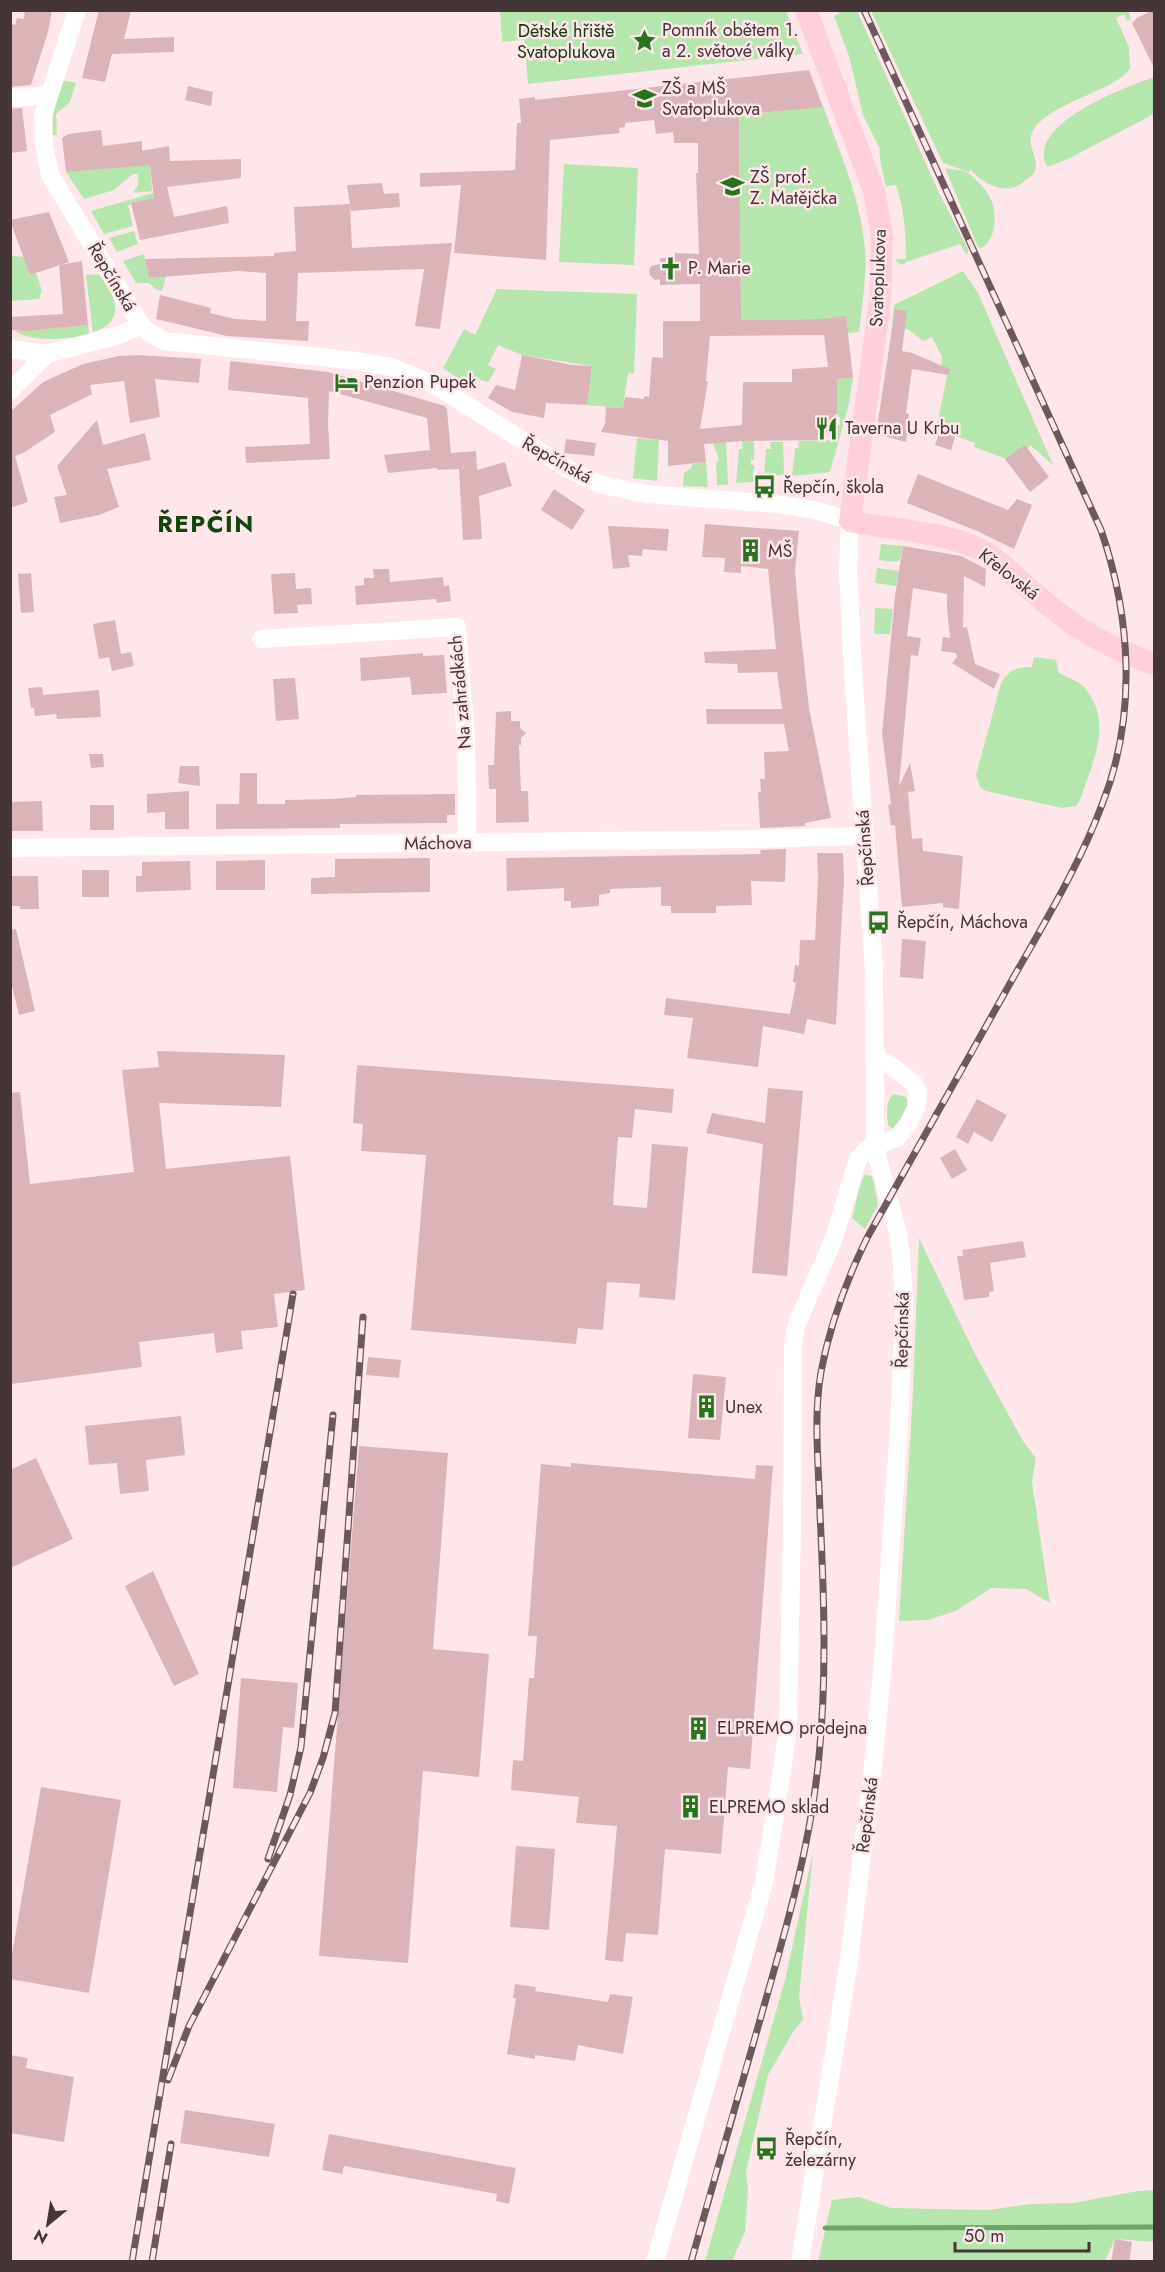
<svg xmlns="http://www.w3.org/2000/svg" width="1165" height="2272" viewBox="0 0 1165 2272" font-family="Jost,sans-serif">
  <rect width="100%" height="100%" fill="#ffe6ea"/>
  <g fill="#b4e6ae">
    <polygon points="500,11 786,11 803,54 528,84 524,40 502,42"/>
    <path d="M 838,11 L 857,11 L 940,195 L 968,249 L 968,253 L 966,254 L 960,244 L 909,261 L 901,265 L 896,261 L 896,259 L 906,259 C 906,233 904,209 896,185 L 886,186 C 884,176 878,157 880,149 L 863,115 L 849,56 L 834,16 L 839,14 Z"/>
    <path d="M 871,11 L 1128,11 L 1131,19 L 1127,21 L 1124,14 L 1116,18 L 1129,47 L 1130,68 C 1119,89 1056,101 1036,126 C 1022,142 1040,157 1035,170 C 1034,175 1029,177 1026,180 C 1022,183 1019,186 1014,187 C 998,193 980,180 970,169 L 969,172 L 943,163 Z"/>
    <path d="M 1154,77 L 1154,114 L 1068,159 L 1047,167 C 1024,124 1126,87 1154,77 Z"/>
    <polygon points="62,80 76,83 70,102 56,114 57,135 52,135 54,109"/>
    <path d="M 823,106 C 840,153 861,199 865,249 C 867,276 862,305 859,332 L 848,333 L 824,319 L 738,320 L 741,295 L 739,116 Z"/>
    <polygon points="149,149 152,191 133,193 138,185 138,174 133,174 114,190 84,199 66,172 138,165 137,152"/>
    <polygon points="564,164 638,168 634,265 559,262"/>
    <path d="M 945,168 C 953,170 961,169 968,173 C 977,179 988,192 992,202 C 997,216 996,241 981,248 L 978,247 Z"/>
    <polygon points="153,193 154,198 128,205 133,226 104,234 91,211"/>
    <polygon points="134,231 138,244 117,252 109,238"/>
    <polygon points="144,254 149,278 166,276 162,291 157,290 149,283 136,283 123,261"/>
    <polygon points="11,256 24,257 30,275 36,273 42,291 39,299 11,301"/>
    <polygon points="963,271 978,293 1053,465 1030,445 1027,450 1024,446 1006,459 974,447 975,443 936,429 948,371 941,365 942,357 932,337 923,341 908,329 892,326 894,305"/>
    <path d="M 101,274 C 114,296 128,321 93,332 L 86,275 Z"/>
    <polygon points="497,289 637,294 634,374 628,373 623,408 587,405 592,366 522,355 498,345 488,365 496,369 488,382 478,379 472,388 443,368 464,329 475,335"/>
    <path d="M 88,325 L 89,334 C 74,340 27,342 15,331 Z"/>
    <polygon points="853,378 849,404 830,472 792,476 795,448 798,448 799,441 832,440 837,435 837,425 840,425 840,417 837,417 837,394 825,380"/>
    <polygon points="637,438 659,440 657,481 633,478"/>
    <polygon points="742,441 754,441 754,460 751,460 751,465 754,465 753,482 736,483 739,449 742,449"/>
    <polygon points="726,442 728,485 717,485 716,464 719,459 713,443"/>
    <polygon points="770,442 783,442 784,475 764,476 766,449 771,449"/>
    <polygon points="706,462 708,487 683,486 684,473 692,467 692,464"/>
    <polygon points="881,544 903,546 900,560 894,562 879,560"/>
    <polygon points="877,568 899,571 896,586 875,583"/>
    <polygon points="875,608 893,609 890,634 874,634"/>
    <path d="M 1034,657 L 1056,660 L 1059,673 C 1067,677 1078,681 1084,687 C 1114,722 1093,760 1081,798 L 1076,806 L 1062,808 L 986,791 L 980,787 L 976,775 L 1001,683 C 1009,670 1017,667 1032,667 Z"/>
    <path d="M 894,1094 L 906,1097 L 909,1108 L 894,1130 L 888,1125 C 887,1115 885,1100 894,1094 Z"/>
    <polygon points="865,1175 871,1176 873,1179 878,1205 865,1229 852,1218 862,1179"/>
    <polygon points="919,1238 975,1354 1023,1441 1036,1458 1032,1482 1050,1603 1026,1589 991,1588 956,1611 928,1620 899,1621 913,1393"/>
    <polygon points="813,1852 799,1997 803,2020 793,2032 768,2075 746,2172 748,2190 745,2232 732,2261 705,2261 785,1980"/>
    <polygon points="1154,2190 1154,2242 1115,2239 1105,2261 818,2262 832,2200 859,2197 891,2208 988,2210 1031,2204 1073,2203 1138,2191"/>
  </g>
  <g fill="none" stroke-linecap="round" stroke-linejoin="round">
    <polyline stroke="#6da666" stroke-width="5" points="825,2228 1154,2227"/>
  </g>
  <g fill="#dbb4ba" fill-rule="evenodd">
    <polygon points="25,10 52,10 48,32 31,85 10,87 10,24 15,25 17,18 24,19"/>
    <polygon points="99,10 131,10 124,39 174,37 174,52 112,54 105,82 82,78"/>
    <polygon points="1153,10 1155,10 1155,70 1132,23 1137,18"/>
    <path d="M 809,70 L 823,107 L 739,115 L 741,320 L 824,319 L 846,316 L 853,378 L 837,379 L 837,424 L 830,422 L 824,440 L 742,441 L 704,444 L 706,462 L 668,466 L 668,441 L 601,432 L 605,424 L 606,407 L 623,408 L 625,397 L 644,399 L 644,396 L 649,397 L 652,357 L 663,358 L 663,321 L 700,321 L 700,284 L 660,285 L 660,279 L 655,280 L 650,275 L 649,270 L 651,266 L 660,264 L 660,258 L 675,258 L 675,253 L 699,254 L 696,173 L 698,173 L 698,143 L 674,143 L 673,132 L 656,134 L 654,120 L 625,123 L 625,127 L 619,128 L 620,133 L 550,140 L 546,260 L 454,253 L 461,185 L 420,187 L 420,173 L 515,170 L 517,123 L 521,123 L 519,99 L 535,97 L 535,100 ZM 824,335 L 828,367 L 792,369 L 792,382 L 743,382 L 742,425 L 700,429 L 708,381 L 706,381 L 710,336 Z"/>
    <polygon points="188,86 213,92 211,106 185,100"/>
    <polygon points="22,108 27,151 10,153 10,109"/>
    <polygon points="101,130 103,146 142,141 142,151 169,146 170,161 241,159 241,178 167,187 174,217 227,206 229,223 140,240 131,203 154,198 150,165 66,172 62,138 68,134"/>
    <polygon points="382,183 384,194 399,193 400,207 351,211 347,185"/>
    <polygon points="350,204 352,248 452,243 440,329 415,326 424,269 298,273 296,321 309,321 308,341 227,336 156,319 160,295 211,308 210,313 235,319 266,321 266,273 238,271 149,278 145,259 274,256 274,253 296,251 294,207"/>
    <polygon points="49,212 69,262 30,275 10,220"/>
    <polygon points="82,261 88,325 24,331 10,330 10,317 63,314 59,265"/>
    <polygon points="895,309 907,311 902,351 912,353 950,369 948,375 912,369 906,413 909,414 906,442 876,434"/>
    <polygon points="139,355 201,359 199,383 155,379 160,417 130,423 124,381 90,385 92,394 50,415 55,432 23,453 15,456 28,502 10,508 10,412 43,382 83,364 119,356"/>
    <polygon points="522,355 572,365 592,366 587,405 546,403 544,418 512,412 488,398 496,385 515,390"/>
    <polygon points="230,361 328,372 445,406 447,410 451,453 476,451 477,470 505,462 512,486 479,496 482,539 463,540 459,469 437,470 437,468 388,473 384,455 430,450 427,418 329,391 328,423 330,459 246,463 245,447 310,444 308,398 228,390"/>
    <polygon points="97,420 103,445 145,433 151,460 107,469 119,507 99,515 60,523 54,497 67,495 57,466"/>
    <polygon points="940,431 955,437 951,450 935,445"/>
    <polygon points="566,439 596,443 594,456 564,453"/>
    <polygon points="1025,445 1049,477 1030,492 1005,459"/>
    <polygon points="918,474 1008,510 1017,499 1032,505 1014,549 977,531 907,503"/>
    <polygon points="554,489 585,510 572,530 541,510"/>
    <polygon points="705,524 799,531 795,571 799,617 809,708 831,818 805,823 805,826 760,828 758,792 761,792 760,779 765,779 764,752 789,751 784,724 707,724 706,709 782,709 777,672 738,673 737,664 705,663 704,652 776,649 768,569 741,566 741,573 724,572 725,558 702,557"/>
    <polygon points="608,526 669,529 667,551 643,549 642,556 628,555 630,567 613,569"/>
    <polygon points="903,546 961,556 986,569 985,587 964,576 963,628 967,627 975,664 1000,674 994,689 952,663 957,657 956,653 941,651 943,637 950,638 947,609 947,594 913,588 907,636 921,638 918,656 911,655 899,786 910,763 915,791 908,792 912,839 922,838 923,851 963,856 959,909 943,907 943,903 902,907 895,825 891,826 888,805 891,804 882,734 895,596"/>
    <polygon points="373,569 389,569 390,582 443,577 444,586 449,585 451,601 437,603 436,599 356,605 355,586 364,585 364,578 374,578"/>
    <polygon points="31,573 34,612 21,613 18,574"/>
    <polygon points="295,573 296,589 311,588 312,604 297,605 298,613 274,614 271,574"/>
    <polygon points="115,620 121,654 131,652 134,666 112,671 109,657 99,659 93,624"/>
    <polygon points="423,653 423,656 444,655 447,693 412,695 410,677 361,681 360,658"/>
    <polygon points="295,678 299,719 276,721 273,679"/>
    <polygon points="42,687 43,695 99,690 101,717 57,719 56,714 35,716 34,708 31,708 28,688"/>
    <polygon points="511,711 511,721 520,721 520,728 526,733 521,738 521,745 519,745 521,791 528,791 529,822 496,823 496,789 489,789 488,765 494,765 496,712"/>
    <polygon points="89,754 103,754 104,767 91,768"/>
    <polygon points="180,766 199,766 200,786 178,783"/>
    <polygon points="240,773 257,773 257,804 285,804 285,800 332,799 356,797 356,795 455,794 455,815 447,815 447,823 340,824 340,828 216,829 216,804 239,804"/>
    <polygon points="189,791 189,829 165,829 165,812 147,813 147,794"/>
    <polygon points="42,801 43,831 10,831 10,802"/>
    <rect x="90" y="805" width="24" height="25"/>
    <polygon points="786,849 785,882 751,881 752,905 716,906 716,913 671,913 671,906 661,906 661,887 610,889 610,893 599,895 599,906 571,908 571,901 564,901 564,888 507,891 506,858 761,854 760,850"/>
    <polygon points="817,853 843,853 844,879 836,1025 807,1019 804,1034 763,1026 758,1067 687,1058 693,1018 664,1015 666,998 790,1014 796,983 793,982 795,965 799,966 800,940 815,940 818,878"/>
    <polygon points="430,858 430,892 311,894 311,878 335,877 335,859"/>
    <polygon points="265,860 265,890 216,890 216,861"/>
    <polygon points="190,861 191,890 136,892 136,876 142,876 142,862"/>
    <rect x="82" y="870" width="27" height="27"/>
    <polygon points="10,876 38,876 39,909 20,909 20,906 10,906"/>
    <polygon points="16,929 35,1011 19,1015 10,978 10,930"/>
    <polygon points="902,939 926,941 923,979 900,977"/>
    <polygon points="157,1051 285,1055 281,1107 159,1103 166,1169 290,1156 305,1290 274,1294 278,1327 241,1331 243,1349 216,1353 214,1333 139,1342 142,1367 11,1384 10,1093 20,1092 30,1184 134,1172 122,1070 159,1067"/>
    <polygon points="357,1065 674,1089 672,1113 635,1109 632,1138 618,1137 613,1205 647,1208 652,1144 688,1147 675,1300 639,1297 640,1284 607,1282 603,1330 578,1328 576,1344 411,1330 426,1155 361,1151 363,1124 353,1123"/>
    <polygon points="768,1088 803,1091 787,1276 752,1273 763,1144 706,1133 712,1113 765,1123"/>
    <polygon points="977,1099 1007,1115 992,1142 974,1132 968,1144 956,1137"/>
    <polygon points="955,1149 967,1170 952,1179 940,1158"/>
    <polygon points="1023,1241 1026,1257 990,1263 994,1291 989,1292 989,1297 964,1300 957,1256 963,1256 962,1250"/>
    <polygon points="368,1357 401,1360 399,1378 366,1375"/>
    <polygon points="693,1374 726,1377 720,1440 688,1438"/>
    <polygon points="181,1416 185,1455 146,1460 149,1491 120,1494 117,1463 89,1465 85,1426"/>
    <polygon points="359,1446 448,1453 433,1649 489,1654 479,1777 423,1771 408,1963 319,1956"/>
    <polygon points="36,1458 73,1539 10,1568 10,1470"/>
    <polygon points="571,1463 755,1479 756,1465 773,1466 750,1769 728,1767 721,1854 665,1849 658,1935 626,1933 623,1962 605,1960 617,1826 576,1823 579,1797 511,1790 513,1760 523,1761 529,1678 534,1678 537,1636 528,1636 541,1464 571,1467"/>
    <polygon points="153,1571 199,1674 174,1686 125,1586"/>
    <polygon points="241,1678 298,1683 294,1728 283,1727 277,1792 233,1788"/>
    <polygon points="41,1787 121,1800 89,1993 10,1979 10,1966"/>
    <polygon points="516,1846 555,1849 549,1930 510,1927"/>
    <polygon points="515,1984 536,1987 535,1991 608,2002 610,1994 633,1997 623,2054 578,2045 575,2061 535,2055 535,2059 507,2054 516,1998 513,1998"/>
    <polygon points="10,2055 28,2058 26,2068 74,2077 64,2142 10,2133"/>
    <polygon points="185,2110 275,2124 269,2157 180,2143"/>
    <polygon points="329,2134 516,2168 509,2204 496,2201 497,2194 344,2166 342,2174 322,2170"/>
    <polygon points="1115,2239 1132,2242 1129,2262 1111,2262"/>
  </g>
  <g fill="none" stroke-linecap="round" stroke-linejoin="round">
    <g stroke="#fff" stroke-width="18">
      <polyline points="77,10 43,115 44,145 50,175 141,325 148,332 165,341 349,360 391,367 433,384 573,472 603,485 646,494 778,504 819,511 850,521 848,569 853,672 874,970 875,1132 878,1159 897,1230 901,1253 904,1301 899,1427 883,1661 873,1767 848,1967 800,2262"/>
      <polyline points="10,98 49,95"/>
      <polyline points="10,349 47,354 119,335 141,325"/>
      <polyline points="10,391 47,354"/>
      <polyline points="261,639 457,627 466,737 467,843"/>
      <polyline points="10,848 755,839 865,836"/>
      <polyline points="655,2262 764,1882 782,1771 788,1726 792,1526 793,1347 796,1326 834,1238 858,1159 868,1148 897,1138 908,1124 916,1108 918,1091 913,1083 894,1068 874,1056"/>
    </g>
    <path stroke="#ffd0d9" stroke-width="22" d="M 806,10 L 874,191 L 882,235 L 880,302 L 850,521 C 888,529 946,532 979,549 C 1002,561 1020,582 1040,598 C 1076,629 1109,648 1154,664"/>
    <defs>
      <g id="rail">
        <polyline points="268,1859 290,1795 301,1747 333,1415"/>
        <polyline points="168,2080 189,2026 310,1793 323,1758 335,1713 363,1317"/>
        <polyline points="132,2262 293,1294"/>
        <polyline points="152,2262 171,2144"/>
        <path d="M 691,2262 C 714,2179 738,2096 762,2013 C 786,1929 811,1844 819,1756 C 827,1676 824,1595 820,1514 C 819,1468 813,1418 821,1372 C 830,1324 846,1281 867,1238 C 912,1157 958,1077 1003,996 C 1038,933 1078,870 1103,802 C 1137,715 1131,617 1101,530 L 864,10"/>
      </g>
    </defs>
    <use href="#rail" stroke="#6b595b" stroke-width="7"/>
    <use href="#rail" stroke="#ffe6ea" stroke-width="4.5" stroke-dasharray="14" stroke-linecap="butt"/>
  </g>
  <defs>
    <symbol id="sight-bare" viewBox="-9 -9 18 18"><path d="M0-6L1.8-2.2L6-1.7L2.9 1.2L3.7 5.4L0 3.3L-3.7 5.4L-2.9 1.2L-6-1.7L-1.8-2.2Z" fill="#26751e" stroke="#ffe6ea" stroke-width="2.5" paint-order="stroke"/></symbol>
    <symbol id="school-bare" viewBox="-9 -9 18 18"><path d="M0-5L7-2L0 1L-7-2ZM-4 1L0 2.5L4 1V4Q0 6-4 4Z" fill="#26751e" stroke="#ffe6ea" stroke-width="2.5" paint-order="stroke"/></symbol>
    <symbol id="church-bare" viewBox="-9 -9 18 18"><path d="M-1.2-6h2.4v3.5h3.3v2.4h-3.3V6h-2.4V-.1h-3.3v-2.4h3.3Z" fill="#26751e" stroke="#ffe6ea" stroke-width="2.5" paint-order="stroke"/></symbol>
    <symbol id="hotel-bare" viewBox="-9 -9 18 18"><path d="M-6-4.5h1.5V1H6V5H4.5V3h-9V5H-6ZM-4 0a1.8 1.8 0 1 1 3.6 0ZM.5 0V-2.5h3Q6-2.5 6 0Z" fill="#26751e" stroke="#ffe6ea" stroke-width="2.5" paint-order="stroke"/></symbol>
    <symbol id="restaurant-bare" viewBox="-9 -9 18 18"><path d="M-5-6h1v4h1v-4h1v4h1v-4h1v5L-1.5 .5V6h-2V.5L-5-1ZM5-6V6H3V1.5H1.5Q1.5-4 5-6Z" fill="#26751e" stroke="#ffe6ea" stroke-width="2.5" paint-order="stroke"/></symbol>
    <symbol id="bus-bare" viewBox="-9 -9 18 18"><path d="M-5-6H5V4H4V6H2V4H-2V6H-4V4H-5ZM-3.5-4V0h7V-4ZM-3.5 1.2v1.5H-2V1.2ZM2 1.2v1.5H3.5V1.2Z" fill="#26751e" stroke="#ffe6ea" stroke-width="2.5" paint-order="stroke"/></symbol>
    <symbol id="building-bare" viewBox="-9 -9 18 18"><path d="M-4-6H4V6H1V3H-1V6H-4ZM-2.5-4.3h1.7v1.8h-1.7ZM.8-4.3h1.7v1.8H.8ZM-2.5-1h1.7V.8h-1.7ZM.8-1h1.7V.8H.8Z" fill="#26751e" stroke="#ffe6ea" stroke-width="2.5" paint-order="stroke"/></symbol>
  </defs>
  <g fill-rule="evenodd">
    <use href="#sight-bare" x="628" y="24" width="33" height="33"/>
    <use href="#school-bare" x="628" y="82" width="33" height="33"/>
    <use href="#school-bare" x="716" y="170" width="33" height="33"/>
    <use href="#church-bare" x="654" y="252" width="33" height="33"/>
    <use href="#hotel-bare" x="330" y="366" width="33" height="33"/>
    <use href="#restaurant-bare" x="810" y="412" width="33" height="33"/>
    <use href="#bus-bare" x="748" y="470" width="33" height="33"/>
    <use href="#building-bare" x="734" y="534" width="33" height="33"/>
    <use href="#bus-bare" x="862" y="906" width="33" height="33"/>
    <use href="#building-bare" x="690" y="1390" width="33" height="33"/>
    <use href="#building-bare" x="682" y="1712" width="33" height="33"/>
    <use href="#building-bare" x="674" y="1790" width="33" height="33"/>
    <use href="#bus-bare" x="750" y="2132" width="33" height="33"/>
  </g>
  <g text-anchor="middle" dominant-baseline="central" stroke-width="5" stroke-linejoin="round" paint-order="stroke">
    <g font-size="18" fill="#453537" stroke="#ffe6ea" text-anchor="start">
      <text x="662" y="30">Pomník obětem 1.<tspan x="662" dy="21">a 2. světové války</tspan></text>
      <text x="662" y="88">ZŠ a MŠ<tspan x="662" dy="21">Svatoplukova</tspan></text>
      <text x="750" y="177">ZŠ prof.<tspan x="750" dy="21">Z. Matějčka</tspan></text>
      <text x="688" y="268">P. Marie</text>
      <text x="364" y="382">Penzion Pupek</text>
      <text x="845" y="428">Taverna U Krbu</text>
      <text x="783" y="487">Řepčín, škola</text>
      <text x="768" y="551">MŠ</text>
      <text x="897" y="922">Řepčín, Máchova</text>
      <text x="725" y="1407">Unex</text>
      <text x="717" y="1728">ELPREMO prodejna</text>
      <text x="709" y="1807">ELPREMO sklad</text>
      <text x="785" y="2139">Řepčín,<tspan x="785" dy="21">železárny</tspan></text>
    </g>
    <g font-size="18" fill="#10380c" stroke="#ffe6ea">
      <text x="566" y="31">Dětské hřiště<tspan x="566" dy="21">Svatoplukova</tspan></text>
    </g>
    <g font-size="18" fill="#453537" stroke="#ffe6ea">
      <text transform="translate(112 277) rotate(59)">Řepčínská</text>
      <text transform="translate(878 278) rotate(-88)">Svatoplukova</text>
      <text transform="translate(557 460) rotate(29)">Řepčínská</text>
      <text transform="translate(1009 574) rotate(38)">Křelovská</text>
      <text transform="translate(460 692) rotate(-95)">Na zahrádkách</text>
      <text transform="translate(438 843) rotate(-1)">Máchova</text>
      <text transform="translate(865 848) rotate(-94)">Řepčínská</text>
      <text transform="translate(902 1330) rotate(-89)">Řepčínská</text>
      <text transform="translate(867 1815) rotate(-83)">Řepčínská</text>
    </g>
    <g font-size="24" font-weight="bold" letter-spacing="1.5" fill="#12440c" stroke="#ffe6ea">
      <text x="206" y="523">ŘEPČÍN</text>
    </g>
  </g>
  <rect width="1165" height="2272" fill="none" stroke="#453537" stroke-width="24"/>
  <g transform="translate(48 2224) rotate(210)" stroke="#ffe6ea" stroke-width="4.5" paint-order="stroke">
  <path d="M0-4.5L10 22L0 15L-10 22Z" fill="#453537"/>
  <text y="-9" font-size="16" font-weight="bold" text-anchor="middle" fill="#453537">N</text>
  </g>
  <path d="M955 2242v9h134v-9" fill="none" stroke="#453537" stroke-width="3"/>
  <text x="964" y="2242" font-size="18" fill="#453537" stroke="#ffe6ea" stroke-width="4.5" paint-order="stroke">50 m</text>
</svg>
